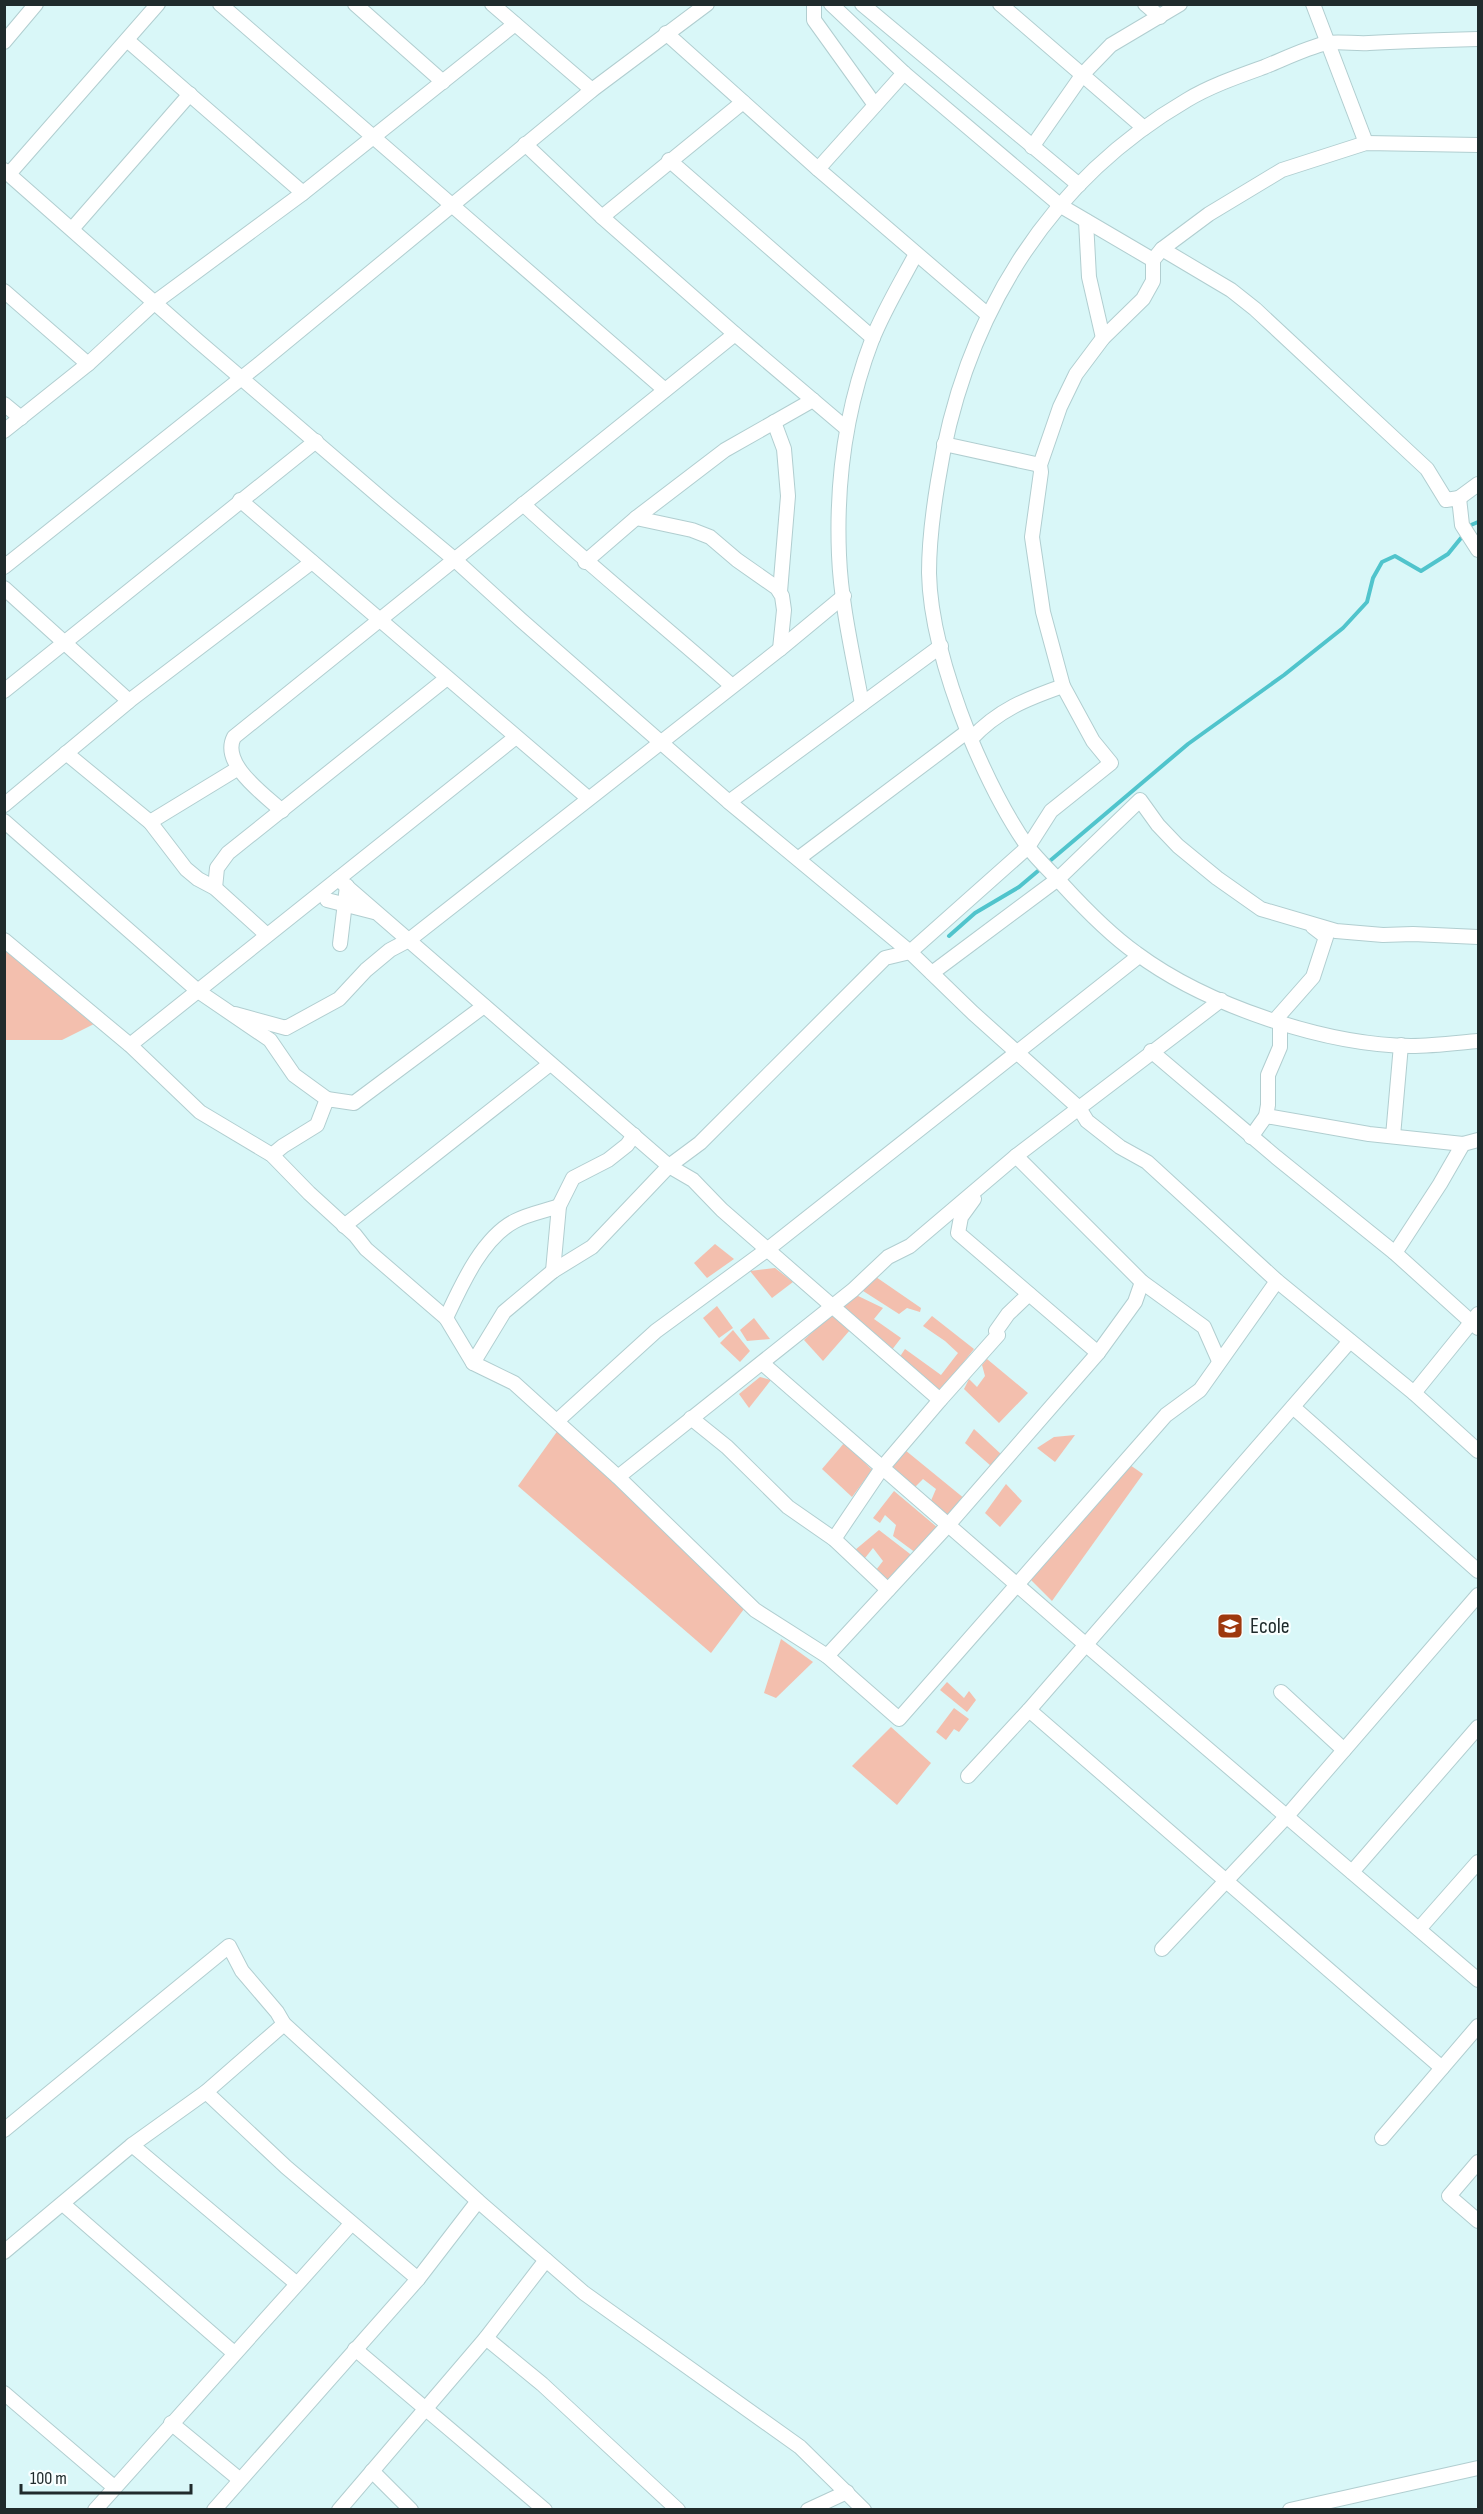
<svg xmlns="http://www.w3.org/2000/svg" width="1483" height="2514" viewBox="0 0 1483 2514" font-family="'Sofia Sans Condensed',sans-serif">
  <rect width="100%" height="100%" fill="#d9f7f8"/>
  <g fill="#f3bfae">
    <polygon points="5,946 96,1023 62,1040 5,1040"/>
    <polygon points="715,1244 734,1259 707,1278 694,1263"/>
    <polygon points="775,1268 793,1282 772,1298 750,1271"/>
    <polygon points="876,1277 921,1308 920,1312 907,1308 899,1314 860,1289"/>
    <polygon points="854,1294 883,1308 874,1319 901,1338 891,1351 839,1306"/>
    <polygon points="717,1306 733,1328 719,1338 703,1318"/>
    <polygon points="832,1314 850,1330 823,1361 804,1340"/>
    <polygon points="932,1316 974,1349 939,1393 899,1358 905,1349 941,1375 958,1353 945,1341 923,1326"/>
    <polygon points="754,1318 770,1339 747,1341 740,1330"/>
    <polygon points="733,1330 750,1351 740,1362 720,1343"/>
    <polygon points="987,1359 1028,1393 999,1423 964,1389 969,1379 977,1387 985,1376 982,1365"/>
    <polygon points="760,1377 771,1380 749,1408 739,1394"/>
    <polygon points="561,1426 747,1605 711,1653 518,1486"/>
    <polygon points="974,1429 1002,1455 991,1466 965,1443"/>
    <polygon points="1075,1435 1055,1462 1037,1448 1054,1437"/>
    <polygon points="845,1442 872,1470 852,1497 822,1469"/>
    <polygon points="905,1450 965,1499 950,1517 930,1503 936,1489 923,1479 913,1489 889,1467"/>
    <polygon points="1127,1463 1143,1474 1052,1601 1031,1580"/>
    <polygon points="1006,1484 1022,1501 1000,1527 985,1513"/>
    <polygon points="894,1491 938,1528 916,1553 893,1536 896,1525 885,1515 880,1523 873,1518"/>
    <polygon points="879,1530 914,1557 891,1582 876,1570 883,1561 873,1548 865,1558 855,1550"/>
    <polygon points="781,1639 813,1662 776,1698 764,1693"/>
    <polygon points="947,1682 964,1698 969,1691 976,1700 967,1712 940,1690"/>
    <polygon points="954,1708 969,1719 959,1732 954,1729 946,1740 936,1732"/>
    <polygon points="891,1727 931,1763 897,1805 852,1766"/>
  </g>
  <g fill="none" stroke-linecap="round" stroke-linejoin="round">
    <g stroke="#50c4cc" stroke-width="4">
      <polyline points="1471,525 1478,522"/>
      <polyline points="949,936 975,913 1019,887 1188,744 1284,675 1343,628 1367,602 1373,578 1382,562 1395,556 1421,571 1448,554 1461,538"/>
    </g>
    <defs>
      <g id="minor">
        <polyline points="220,4 665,390"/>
        <polyline points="355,4 443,82"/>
        <polyline points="492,4 592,90"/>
        <polyline points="814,4 814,20 875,105"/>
        <polyline points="831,4 904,73 1061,206 1153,260"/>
        <polyline points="862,4 1079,185"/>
        <polyline points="1000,4 1144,128"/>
        <polyline points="1145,4 1160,17"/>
        <polyline points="1313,4 1366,143"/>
        <polyline points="666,33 818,169 988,315"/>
        <path d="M 1478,39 C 1442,40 1406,41 1369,43 C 1356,44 1340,41 1327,43 C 1306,48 1284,59 1264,67 C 1239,76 1210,86 1187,100 C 1045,183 963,320 938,481 C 933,511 929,542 929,573 C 930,625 950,687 969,735 C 984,771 1006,816 1028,847 C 1038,860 1051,872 1062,884 C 1084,908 1109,934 1136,953 C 1206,1005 1324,1045 1411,1046 C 1433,1046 1456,1043 1478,1041"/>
        <polyline points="127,40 303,193"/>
        <polyline points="4,42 36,4"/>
        <polyline points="525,144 602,217 735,334 847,429"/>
        <polyline points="1032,147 1083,74 1111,45 1180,4"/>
        <polyline points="669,160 873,338"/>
        <polyline points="818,169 904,73"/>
        <polyline points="4,170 198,341 388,504 454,559 521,620 729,802 910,952 973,1013 1079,1108 1087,1121 1120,1147 1147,1162 1277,1281 1414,1393 1478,1451"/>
        <polyline points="9,174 158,4"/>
        <polyline points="602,217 743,102"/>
        <polyline points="1086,221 1089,277 1103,338"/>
        <polyline points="72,229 190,94"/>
        <polyline points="1162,249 1231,290 1255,309 1427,469 1446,500 1459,498 1462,525 1478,550"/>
        <polyline points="4,291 88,364"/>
        <polyline points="4,404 21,418"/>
        <polyline points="774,422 784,449 788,496 780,592"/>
        <polyline points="4,431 88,364 154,303 303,193 515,24"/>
        <polyline points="944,444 1040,465"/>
        <polyline points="1459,498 1478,484"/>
        <polyline points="240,500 588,798"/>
        <path d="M 523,504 C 590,566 662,624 731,685"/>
        <polyline points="636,518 692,530 710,537 737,560 777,588 782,596 784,610 780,649"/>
        <polyline points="585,562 636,518 725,450 813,400"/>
        <polyline points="4,567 258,365 592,90 707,4"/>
        <polyline points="4,588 129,701"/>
        <polyline points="4,691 316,441"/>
        <path d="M 862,704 C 853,655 841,605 839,555 C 836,482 846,408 872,340 C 884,310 901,282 916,254"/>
        <path d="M 971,739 C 998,710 1026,699 1063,686"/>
        <polyline points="66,753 150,822 186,869 198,879 215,888 267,935"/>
        <polyline points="729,802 941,646"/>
        <polyline points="4,805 129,701 312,562"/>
        <path d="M 282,811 C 265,795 220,764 234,737 L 735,334"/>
        <polyline points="4,821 198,991 270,1040 294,1075 327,1099"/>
        <polyline points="150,822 237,769"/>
        <polyline points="799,858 968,731"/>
        <polyline points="338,879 669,1166 693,1180 722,1210 940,1400"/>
        <polyline points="215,888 217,868 228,853 447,678"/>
        <polyline points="327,900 374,912"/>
        <polyline points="4,940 130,1045 200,1112 272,1155 309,1193 355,1235 366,1249 446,1318 473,1363 514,1383 618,1477 755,1610 827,1656 899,1719 1166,1415 1200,1390 1277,1281"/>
        <polyline points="340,944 347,886"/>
        <polyline points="932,973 1058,879 1140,800 1158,825 1178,846 1217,878 1261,909 1336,931 1383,935 1413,934 1478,937"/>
        <polyline points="235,1014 286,1028 339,999 366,970 390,950 409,940 780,649 844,596"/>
        <polyline points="1276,1019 1313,977 1326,937 1313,927"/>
        <polyline points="130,1045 516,737"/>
        <polyline points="1151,1051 1276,1157 1395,1253 1478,1328"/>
        <polyline points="1266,1116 1369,1134 1463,1144 1478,1140"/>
        <polyline points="1393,1136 1401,1045"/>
        <polyline points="1251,1137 1266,1116 1268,1105 1268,1075 1280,1047 1280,1021"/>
        <polyline points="272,1155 283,1146 317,1125 327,1099 354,1103 484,1006"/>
        <polyline points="1016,1156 1142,1282 1204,1327 1219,1361"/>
        <polyline points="974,1199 961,1217 958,1233 1098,1353"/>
        <polyline points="344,1226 550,1064"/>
        <polyline points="1395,1253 1440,1184 1463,1144"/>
        <polyline points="553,1271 559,1206 573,1178 608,1160 627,1145 634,1135"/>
        <path d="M 446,1318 C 461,1286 482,1238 515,1221 C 528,1214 545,1211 559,1206"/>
        <polyline points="473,1363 504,1312 553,1271 592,1247 669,1166 700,1143 885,958 910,952 1028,847 1051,811 1111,763 1093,741 1063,686 1043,612 1032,537 1041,472 1040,465 1060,407 1076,374 1103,338 1143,299 1153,281 1153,260 1162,249 1209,214 1282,170 1366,143 1478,145"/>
        <polyline points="762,1363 1085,1644 1478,1980"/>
        <polyline points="1414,1393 1478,1314"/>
        <polyline points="1293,1407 1478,1571"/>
        <polyline points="691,1418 727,1447 788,1507 834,1539 888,1590"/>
        <polyline points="557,1421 656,1331 768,1249 1139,956"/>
        <polyline points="618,1477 853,1290 888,1257 910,1246 1016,1156 1221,1000"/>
        <polyline points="834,1539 882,1468 940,1400 998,1335 996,1331 1008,1314 1029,1294"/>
        <polyline points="827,1656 949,1524 1098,1353 1135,1302 1142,1282"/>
        <polyline points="1281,1692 1344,1750"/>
        <polyline points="1029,1710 1442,2068"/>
        <polyline points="968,1776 1029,1710 1350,1341"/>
        <polyline points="1352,1872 1478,1727"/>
        <polyline points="1419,1929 1478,1862"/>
        <polyline points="1162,1949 1287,1816 1478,1595"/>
        <polyline points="206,2092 286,2167 418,2279"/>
        <polyline points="4,2130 229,1946 242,1971 277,2012 284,2024 478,2201 584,2293 800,2447 864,2510"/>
        <polyline points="1382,2138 1478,2026"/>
        <polyline points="132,2145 296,2283"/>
        <polyline points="1478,2162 1449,2196 1478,2221"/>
        <polyline points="63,2204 234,2353"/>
        <polyline points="4,2252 132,2145 206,2092 284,2024"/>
        <polyline points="486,2338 542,2384 678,2510"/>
        <polyline points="355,2349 545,2510"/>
        <polyline points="4,2393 114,2487"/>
        <polyline points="171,2423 239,2479"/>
        <polyline points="372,2471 411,2510"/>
        <polyline points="95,2510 351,2224"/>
        <polyline points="214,2510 418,2279 478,2201"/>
        <polyline points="339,2510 486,2338 546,2260"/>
        <polyline points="808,2510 847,2492"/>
        <polyline points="1290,2510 1478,2468"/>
      </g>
    </defs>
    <use href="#minor" stroke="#b1ced0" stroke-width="16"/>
    <use href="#minor" stroke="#fff" stroke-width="14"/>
  </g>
  <defs>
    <symbol id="school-square" viewBox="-11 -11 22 22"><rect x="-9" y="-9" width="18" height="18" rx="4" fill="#9e380e" stroke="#f9ffff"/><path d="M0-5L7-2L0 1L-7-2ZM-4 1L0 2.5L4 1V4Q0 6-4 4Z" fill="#fff"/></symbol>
  </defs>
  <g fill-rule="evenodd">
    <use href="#school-square" x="1215" y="1611" width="30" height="30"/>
  </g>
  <g text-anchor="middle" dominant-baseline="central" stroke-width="4.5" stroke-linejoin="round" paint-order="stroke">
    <g font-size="22" fill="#202b2c" stroke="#f9ffff" text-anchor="start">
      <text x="1250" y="1626">Ecole</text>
    </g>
  </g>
  <rect width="1483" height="2514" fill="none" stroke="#202b2c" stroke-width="12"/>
  <path d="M21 2484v9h170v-9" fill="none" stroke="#202b2c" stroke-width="3"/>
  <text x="30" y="2484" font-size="18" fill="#202b2c" stroke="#f9ffff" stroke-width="4.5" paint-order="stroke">100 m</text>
</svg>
